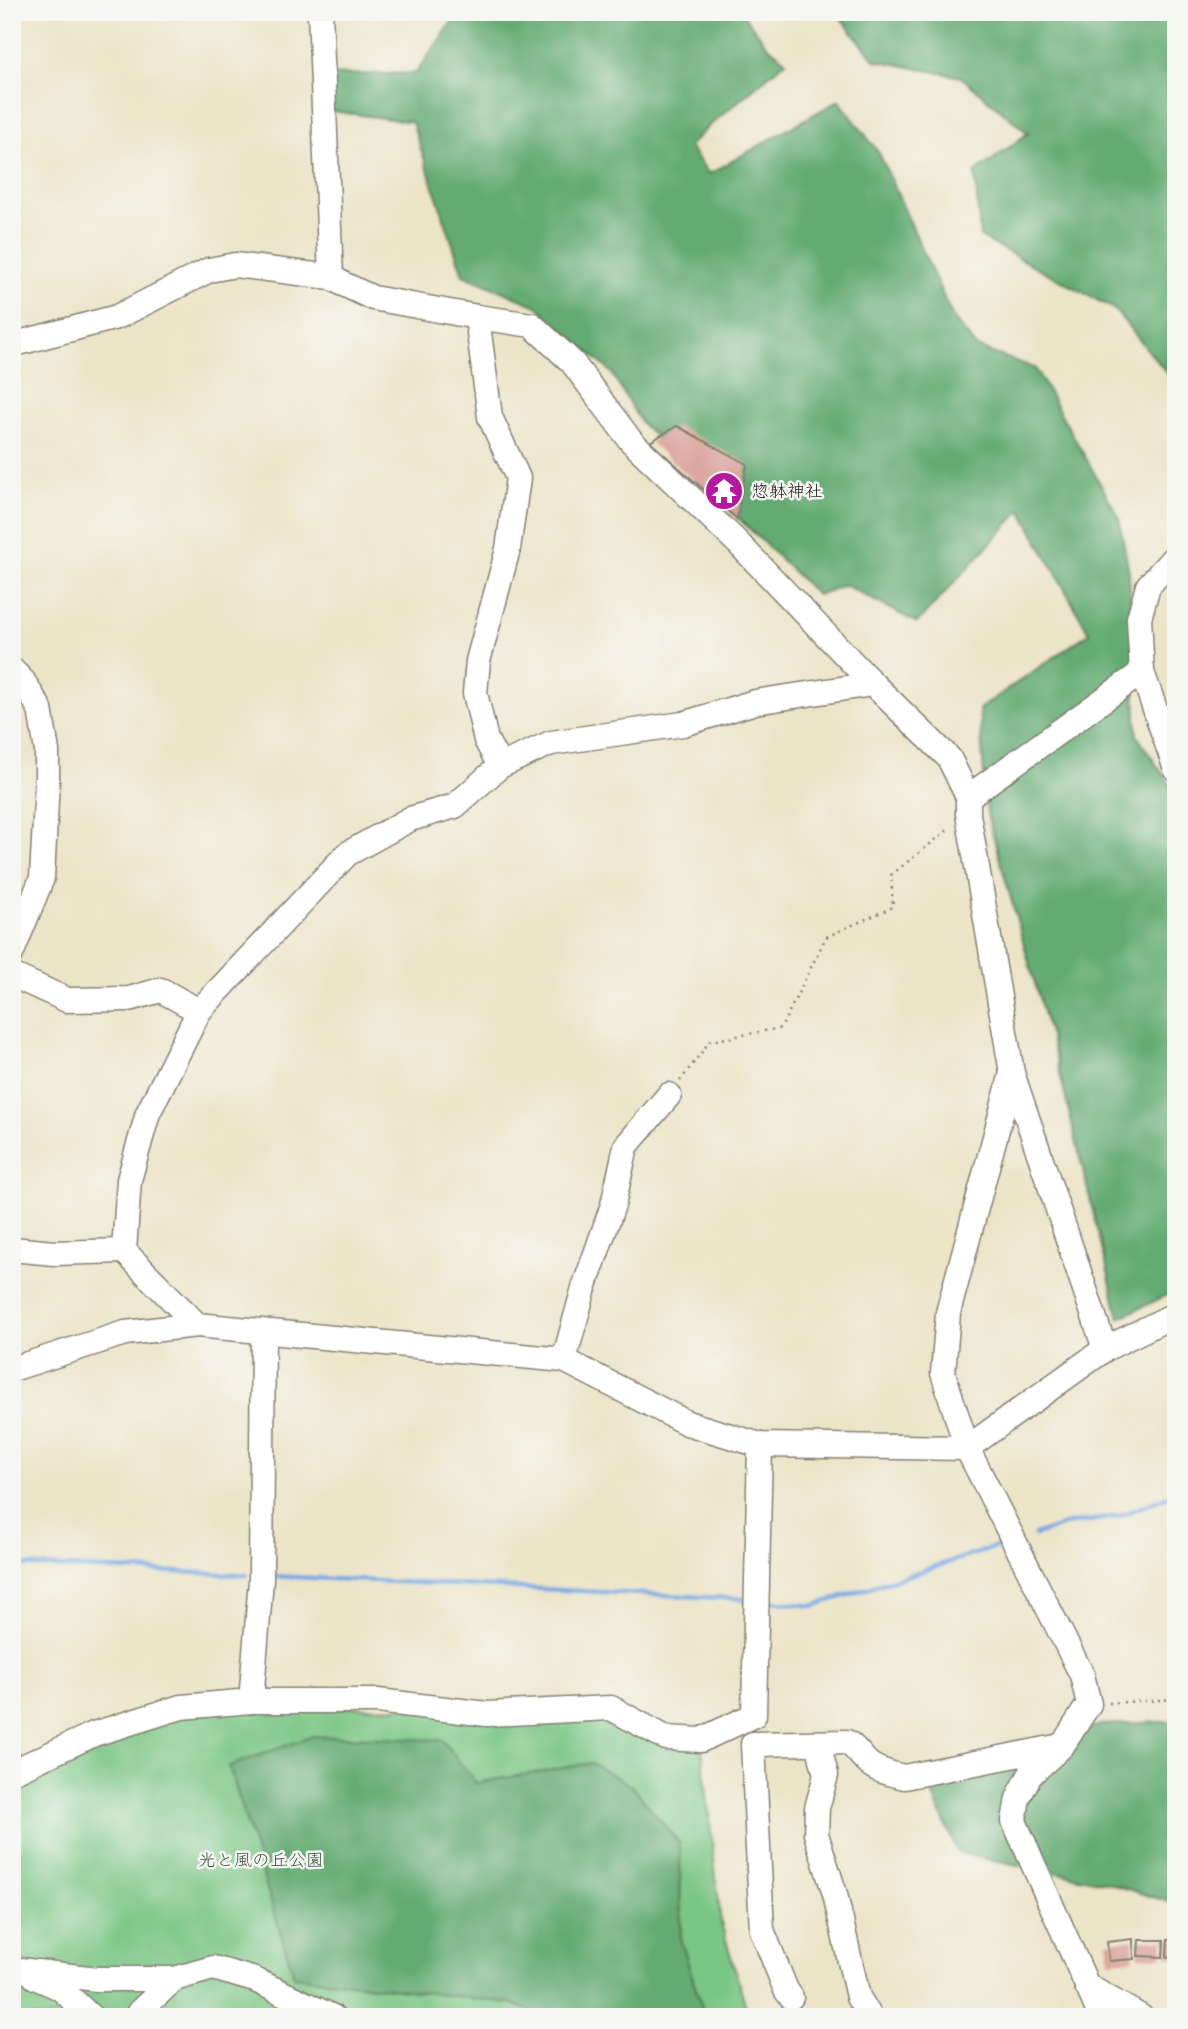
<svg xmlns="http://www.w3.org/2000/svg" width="1188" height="2029" viewBox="0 0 1188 2029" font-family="Pangolin,'Klee One',sans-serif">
  <rect width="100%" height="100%" fill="#f6f6f2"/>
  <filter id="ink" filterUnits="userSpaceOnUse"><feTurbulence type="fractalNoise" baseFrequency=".0143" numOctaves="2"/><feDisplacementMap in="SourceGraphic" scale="14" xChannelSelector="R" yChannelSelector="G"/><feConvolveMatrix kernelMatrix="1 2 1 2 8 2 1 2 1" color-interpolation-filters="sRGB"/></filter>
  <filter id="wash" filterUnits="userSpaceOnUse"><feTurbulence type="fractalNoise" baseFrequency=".00686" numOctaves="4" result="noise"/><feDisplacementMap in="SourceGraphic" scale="28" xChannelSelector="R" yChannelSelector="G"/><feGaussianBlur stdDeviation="1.57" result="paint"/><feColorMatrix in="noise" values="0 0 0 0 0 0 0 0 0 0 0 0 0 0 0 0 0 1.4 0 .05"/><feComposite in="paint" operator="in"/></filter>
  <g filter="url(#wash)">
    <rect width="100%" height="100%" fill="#ece4c7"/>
    <polygon fill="#7ac684" stroke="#4b7150" stroke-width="2" points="181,1707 611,1708 701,1740 721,1923 749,2017 12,2017 12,1772"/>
    <g fill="#63ab72" stroke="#406447" stroke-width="2">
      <polygon points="459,12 741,12 767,45 786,61 708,127 689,146 709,174 839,100 879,153 952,316 976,347 1035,368 1119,517 1129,572 1137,736 1176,793 1176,1291 1119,1318 1056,1058 987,814 979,709 1089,633 1021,510 917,623 845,585 817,595 641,423 611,372 537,306 463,275 412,122 324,110 323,75 416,73"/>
      <polygon points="836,12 1176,12 1176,384 1114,309 980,237 975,173 1028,133 961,77 875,60"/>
      <polygon points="1176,1721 1176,1904 1104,1882 958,1853 929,1787 1100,1725"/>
      <polygon points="313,1736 442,1740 476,1783 591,1763 632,1786 680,1844 681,1941 705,2017 546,2017 510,2003 294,1976 229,1766"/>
    </g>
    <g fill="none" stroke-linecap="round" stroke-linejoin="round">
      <g stroke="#77a8e2" stroke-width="4.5">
        <polyline points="1035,1535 1064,1525 1119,1516 1176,1493"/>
        <polyline points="12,1565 247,1575"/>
        <polyline points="273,1576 747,1599"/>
        <polyline points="770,1601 813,1606 999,1546"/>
      </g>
    </g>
    <g id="blocks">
      <g fill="#d9a098">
        <polygon points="677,426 747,464 737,519 650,442"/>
        <polygon points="1133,1939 1134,1959 1109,1961 1107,1942"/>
        <polygon points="1168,1939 1176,1940 1176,1958 1167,1957"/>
        <polygon points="1139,1940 1164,1940 1163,1957 1138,1956"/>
      </g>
    </g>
  </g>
  <g filter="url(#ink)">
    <use href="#blocks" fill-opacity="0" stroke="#848072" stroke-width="2"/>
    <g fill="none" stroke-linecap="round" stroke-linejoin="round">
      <defs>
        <g id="minor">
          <polyline points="320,12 331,277 343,284 373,298 477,317 532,325 572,362 631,441 738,543 873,684 949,758 968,797 968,814 1012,1073 948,1313 943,1373 967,1448 1082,1675 1089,1704 1062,1746 1030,1775 1018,1798 1014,1821 1101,2017"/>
          <polyline points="477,317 490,417 518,478 508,549 478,661 475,693 486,740 500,766"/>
          <polyline points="12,346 15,344 117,317 209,270 235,265 331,277"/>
          <polyline points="1176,555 1148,586 1139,618 1142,672 1176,769"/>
          <polyline points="12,670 23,681 40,709 47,751 47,782 42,878 12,952"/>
          <polyline points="968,797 1142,672"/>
          <polyline points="12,975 67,1000 129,999 161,990 199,1011"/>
          <polyline points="1012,1073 1105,1349"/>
          <polyline points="12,1249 54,1253 124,1251"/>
          <polyline points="197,1325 124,1251 129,1180 148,1113 199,1011 347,854 410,819 455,806 500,766 551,743 683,724 755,702 873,684"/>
          <polyline points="564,1360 584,1288 613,1205 626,1146 669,1095"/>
          <polyline points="12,1369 125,1333 197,1325 564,1360 687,1423 760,1445 967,1448 1105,1349 1176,1314"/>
          <polyline points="251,1701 261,1580 263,1332"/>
          <polyline points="818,1743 826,1775 817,1808 816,1834 835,1894 858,1997 870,2017"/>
          <polyline points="12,1772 94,1734 181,1707 251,1701 378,1701 487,1714 611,1708 666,1738 701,1740 754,1715 760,1445"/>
          <polyline points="20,1970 97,1979 174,1979"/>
          <polyline points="35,1977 60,1988 91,2017"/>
          <polyline points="1087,1986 1141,2017"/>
          <path d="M 791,1997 L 786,1990 L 762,1930 L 753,1744 L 847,1742 C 856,1748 860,1755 867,1762 C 876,1771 892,1774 904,1777 L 1061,1746"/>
          <polyline points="138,2017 139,2012 174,1979 213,1968 255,1980 333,2017"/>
        </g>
      </defs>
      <use href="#minor" stroke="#848072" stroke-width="27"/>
      <g stroke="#848072" stroke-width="2.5" stroke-dasharray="2 5" stroke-linecap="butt">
        <polyline points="680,1081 710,1041 781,1028 826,937 893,907 891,875 949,829"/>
        <polyline points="1109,1703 1176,1699"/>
      </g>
      <use href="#minor" stroke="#fff" stroke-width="24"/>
    </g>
  </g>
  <defs>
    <symbol id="temple-disc" viewBox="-11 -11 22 22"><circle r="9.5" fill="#b5179e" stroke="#f6f6f2"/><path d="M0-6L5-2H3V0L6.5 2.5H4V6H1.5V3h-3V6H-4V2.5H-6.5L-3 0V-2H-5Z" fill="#fff"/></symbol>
  </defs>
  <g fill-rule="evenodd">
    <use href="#temple-disc" x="702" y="469" width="44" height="44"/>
  </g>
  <g text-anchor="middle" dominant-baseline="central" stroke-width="5" stroke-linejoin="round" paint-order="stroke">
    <g font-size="18" fill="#1c1c1c" stroke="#f6f6f2" text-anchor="start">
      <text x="751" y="491">惣躰神社</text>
    </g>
    <g font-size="18" fill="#3d5840" stroke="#f6f6f2">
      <text x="261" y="1860">光と風の丘公園</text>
    </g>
  </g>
  <rect width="1188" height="2029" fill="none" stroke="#f6f6f2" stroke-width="42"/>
</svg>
